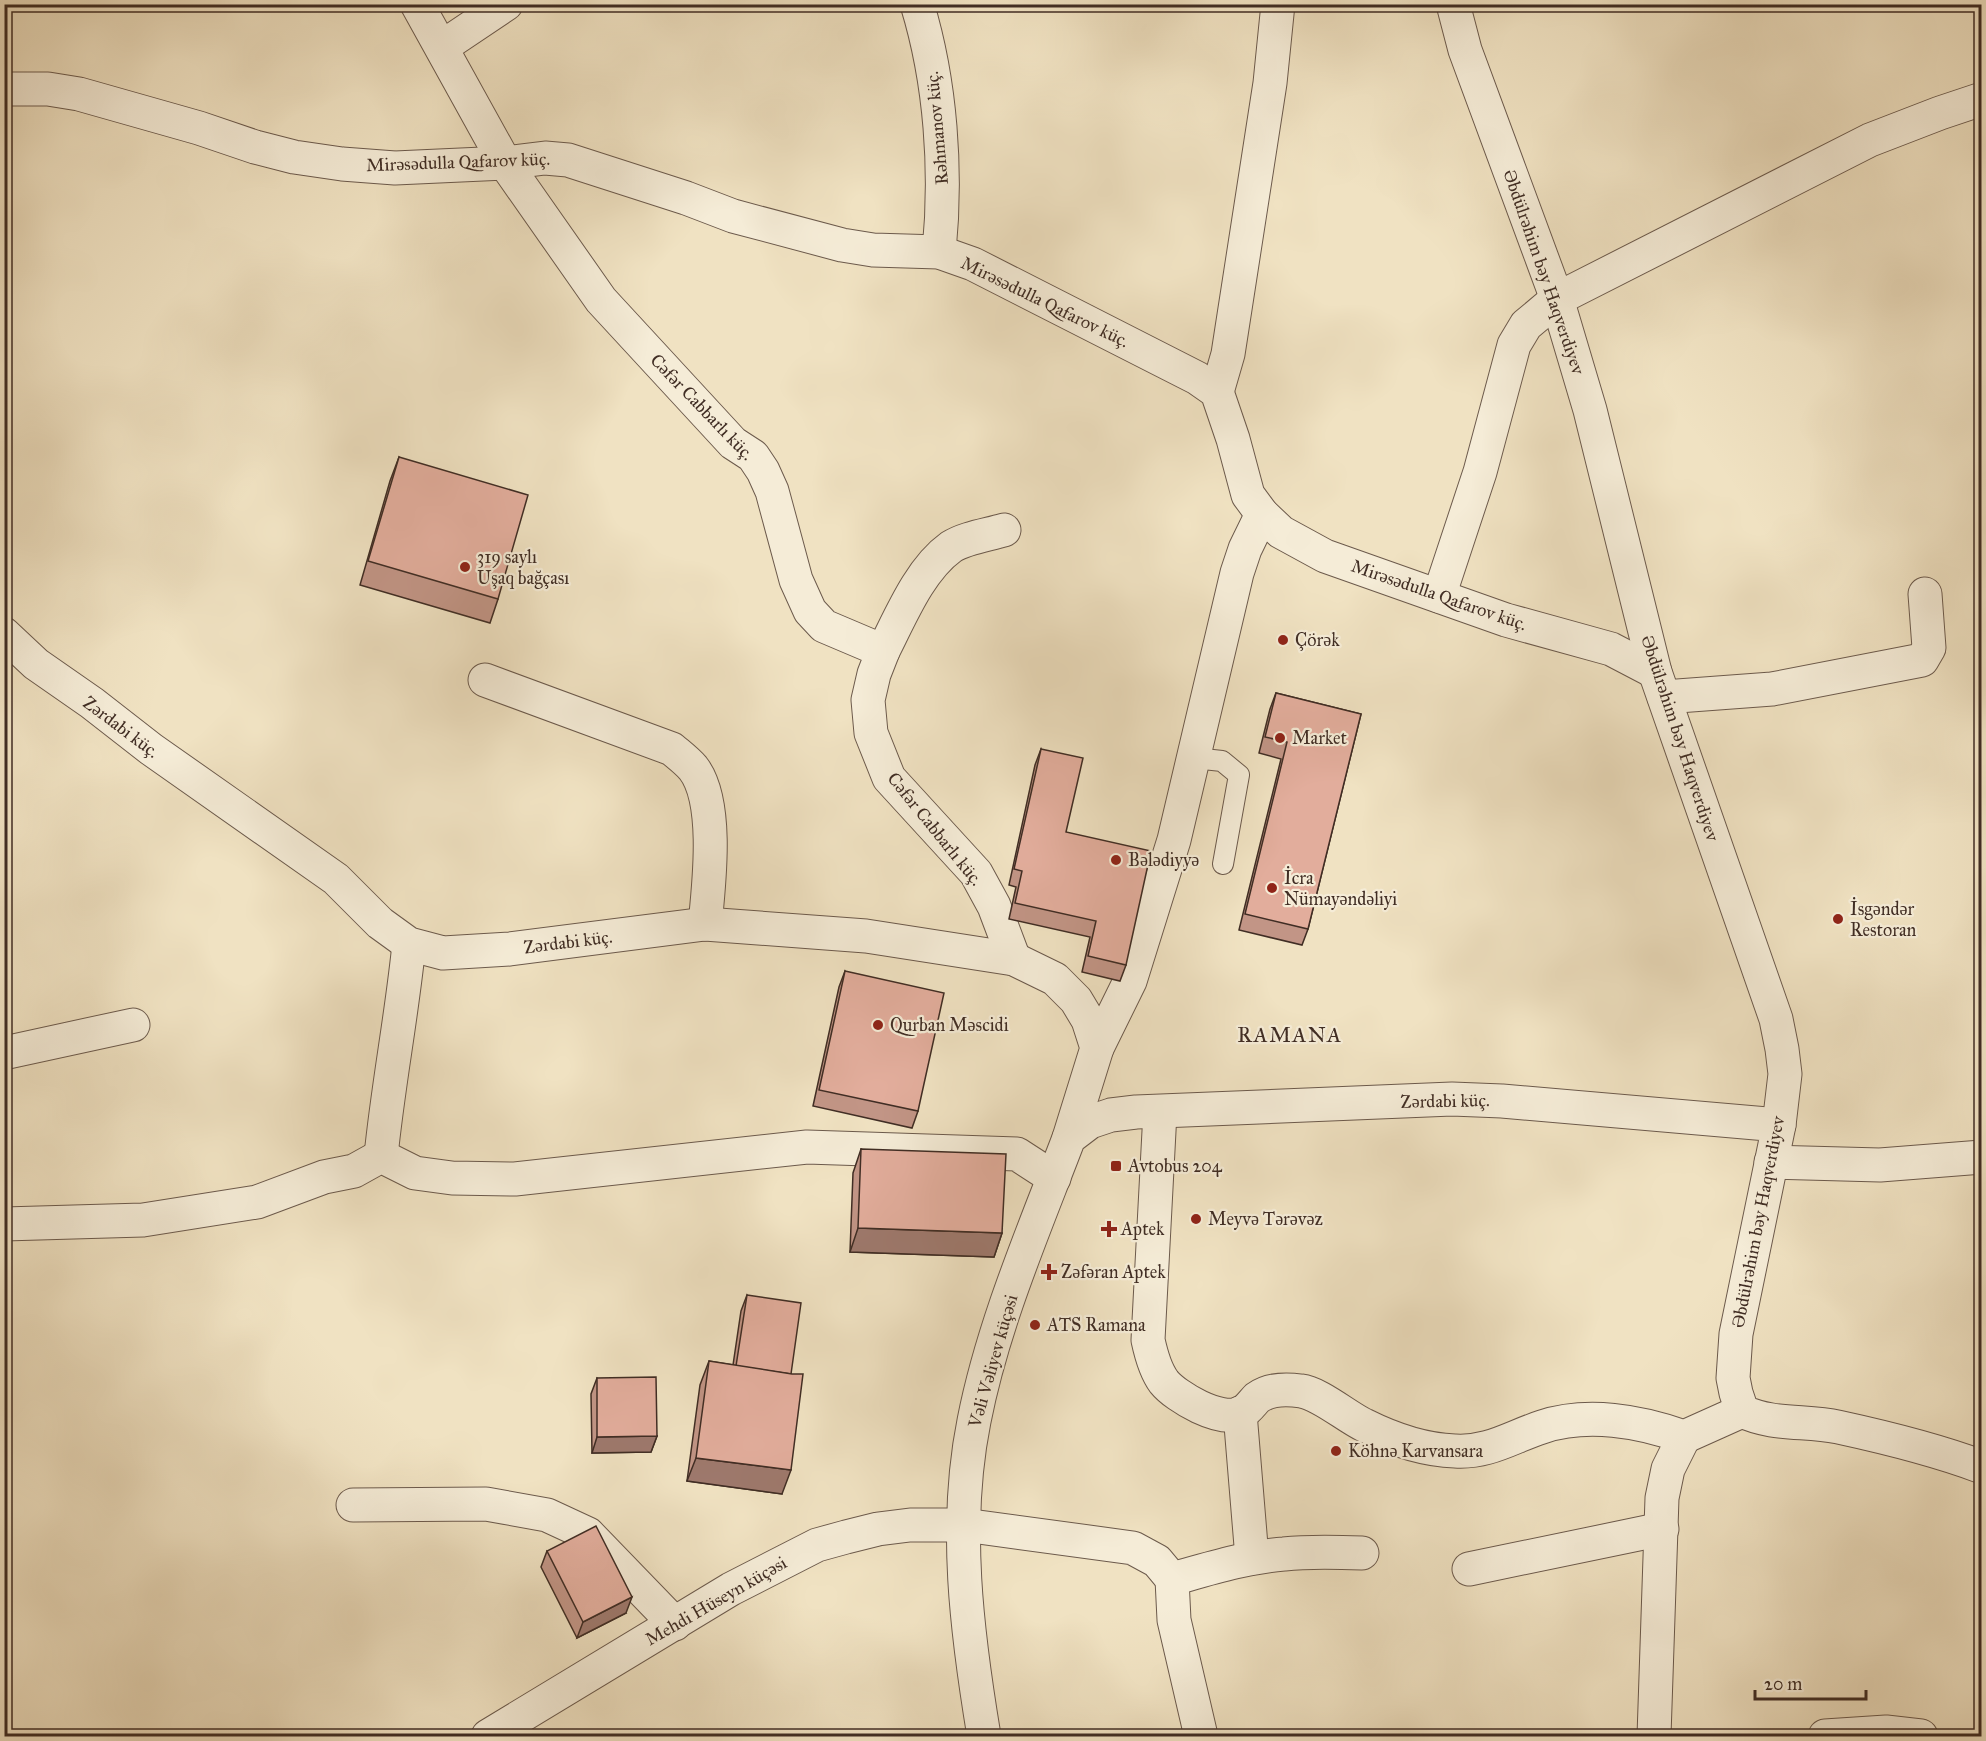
<svg xmlns="http://www.w3.org/2000/svg" width="1986" height="1741" viewBox="0 0 1986 1741" font-family="'IM FELL Great Primer',serif">
  <rect width="100%" height="100%" fill="#f0e2c2"/>
  <filter id="stains"><feTurbulence type="fractalNoise" baseFrequency=".00333" numOctaves="4"/><feColorMatrix values="0 0 0 0 .2 0 0 0 0 .09 0 0 0 0 .02 0 0 0 .5 -.17"/></filter>
  <radialGradient id="worn" r=".72"><stop offset=".6" stop-color="#630" stop-opacity="0"/><stop offset="1" stop-color="#630" stop-opacity=".3"/></radialGradient>
  <g fill="none" stroke-linecap="round" stroke-linejoin="round">
    <defs>
      <polyline id="service" points="1194,758 1222,761 1239,775 1223,864"/>
      <g id="minor">
        <polyline points="417,4 505,163 601,300 733,443 753,456 763,471 772,491 796,580 810,611 824,626 883,651 874,674 868,700 871,733 889,778 976,873 994,906 1014,959"/>
        <path d="M 917,4 C 941,82 947,172 939,252"/>
        <polyline points="1453,4 1465,50 1557,299 1590,410 1655,672 1776,1019 1782,1049 1785,1074 1779,1125"/>
        <polyline points="442,47 506,4"/>
        <polyline points="4,89 48,89 79,94 199,128 255,147 294,157 342,164 395,168 505,163 545,158 568,160 686,198 733,216 842,245 873,250 939,252 973,264 1197,378 1217,392 1233,439 1248,495 1262,514 1281,532 1325,556 1506,620 1611,649 1655,672"/>
        <polyline points="1217,392 1228,354 1270,83 1278,4"/>
        <polyline points="1439,596 1480,472 1514,345 1526,325 1557,299 1870,140 1940,113 1982,99"/>
        <polyline points="4,634 36,664 92,703 151,749 336,879 380,923 409,944 443,953 510,949 705,924 866,936 1014,959 1055,979 1076,1000 1088,1020 1097,1048 1069,1138"/>
        <path d="M 883,651 C 900,618 919,570 951,547 C 965,538 987,535 1004,530"/>
        <path d="M 485,680 L 672,749 C 679,755 687,761 693,768 C 719,801 709,884 705,924"/>
        <polyline points="1664,697 1772,689 1922,660 1929,648 1925,594"/>
        <polyline points="1097,1048 1130,981 1174,840 1237,573 1245,549 1262,514"/>
        <polyline points="4,1053 133,1025"/>
        <path d="M 1160,1112 L 1148,1340 C 1151,1354 1155,1370 1164,1382 C 1176,1397 1221,1423 1240,1413 C 1247,1411 1252,1403 1257,1398 C 1269,1389 1287,1389 1301,1391 C 1319,1393 1347,1417 1364,1425 C 1392,1439 1424,1450 1455,1451 C 1489,1453 1511,1437 1542,1427 C 1587,1412 1640,1421 1684,1437 L 1742,1411"/>
        <path d="M 381,1156 C 388,1085 402,1015 409,944"/>
        <polyline points="1771,1162 1880,1165 1982,1157"/>
        <polyline points="4,1224 143,1220 257,1202 324,1177 354,1171 381,1156 415,1173 452,1178 515,1179 807,1147 1017,1154 1054,1178"/>
        <polyline points="1240,1413 1252,1558"/>
        <polyline points="353,1505 486,1504 547,1515 588,1534 675,1624"/>
        <polyline points="1469,1569 1662,1529"/>
        <polyline points="1172,1579 1174,1620 1201,1736"/>
        <path d="M 488,1736 L 731,1589 L 817,1545 L 846,1537 L 878,1529 L 910,1525 L 964,1525 L 1133,1548 L 1157,1561 L 1172,1579 C 1208,1569 1246,1557 1284,1554 C 1310,1551 1336,1552 1362,1553"/>
        <polyline points="1654,1736 1662,1498 1668,1469 1684,1437"/>
        <polyline points="1825,1736 1886,1732 1921,1736"/>
      </g>
      <path id="tertiary" d="M 984,1736 C 967,1634 953,1525 974,1421 C 993,1324 1034,1230 1069,1138 L 1090,1122 L 1111,1115 L 1136,1112 L 1452,1099 L 1502,1101 L 1779,1125 L 1736,1334 L 1733,1378 L 1736,1393 L 1742,1411 C 1773,1426 1806,1420 1838,1427 C 1884,1437 1937,1450 1982,1467"/>
    </defs>
    <use href="#service" stroke="#6c5a4c" stroke-width="22"/>
    <use href="#minor" stroke="#6c5a4c" stroke-width="35"/>
    <use href="#tertiary" stroke="#6c5a4c" stroke-width="35"/>
    <use href="#service" stroke="#f5ecd7" stroke-width="20"/>
    <use href="#minor" stroke="#f5ecd7" stroke-width="33"/>
    <use href="#tertiary" stroke="#f5ecd7" stroke-width="33"/>
  </g>
  <g fill="#c29586" stroke="#402d24" stroke-width="1.5">
    <polygon points="399,457 498,599 490,623 360,585 390,481"/>
    <polygon points="1276,693 1361,714 1308,929 1302,945 1239,930 1281,759 1259,753 1270,709"/>
    <polygon points="1041,749 1066,832 1126,965 1120,981 1082,972 1090,937 1009,919 1016,887 1009,885 1035,765"/>
    <polygon points="845,971 918,1111 912,1128 813,1106 839,987"/>
    <polygon points="861,1149 1002,1233 994,1257 850,1252 853,1173"/>
    <polygon points="747,1295 791,1374 782,1494 687,1481 700,1385 709,1361 733,1365 741,1311"/>
    <polygon points="597,1378 657,1436 651,1452 592,1453 591,1394"/>
    <polygon points="547,1551 626,1613 577,1638 541,1567"/>
  </g>
  <g fill="#9e796d" stroke="#402d24" stroke-width="1.5">
    <polygon points="858,1228 1002,1233 994,1257 850,1252"/>
    <polygon points="657,1436 651,1452 592,1453 597,1437"/>
    <polygon points="696,1458 791,1470 782,1494 687,1481"/>
    <polygon points="632,1597 626,1613 577,1638 583,1622"/>
  </g>
  <g fill="#e2ad9c" stroke="#402d24" stroke-width="1.5">
    <polygon points="399,457 528,495 498,599 368,561"/>
    <polygon points="1276,693 1361,714 1308,929 1245,914 1287,742 1265,737"/>
    <polygon points="1041,749 1083,758 1066,832 1151,851 1126,965 1088,956 1096,921 1015,903 1022,871 1014,869"/>
    <polygon points="845,971 944,993 918,1111 819,1090"/>
    <polygon points="861,1149 1006,1154 1002,1233 858,1228"/>
    <polygon points="747,1295 801,1303 791,1374 736,1366"/>
    <polygon points="709,1361 792,1374 803,1374 791,1470 696,1458"/>
    <polygon points="656,1377 657,1436 597,1437 597,1378"/>
    <polygon points="596,1526 632,1597 583,1622 547,1551"/>
  </g>
  <g fill="#8f2418" stroke="#f5ecd7" stroke-width="2">
    <circle cx="465" cy="567" r="6"/>
    <circle cx="1283" cy="640" r="6"/>
    <circle cx="1280" cy="738" r="6"/>
    <circle cx="1116" cy="860" r="6"/>
    <circle cx="1272" cy="888" r="6"/>
    <circle cx="1838" cy="919" r="6"/>
    <circle cx="878" cy="1025" r="6"/>
    <rect x="1110" y="1160" width="12" height="12" rx="3"/>
    <circle cx="1196" cy="1219" r="6"/>
    <path d="M1106 1220h6v6h6v6h-6v6h-6v-6h-6v-6h6z"/>
    <path d="M1046 1263h6v6h6v6h-6v6h-6v-6h-6v-6h6z"/>
    <circle cx="1035" cy="1325" r="6"/>
    <circle cx="1336" cy="1451" r="6"/>
  </g>
  <g text-anchor="middle" dominant-baseline="central" stroke-width="4.5" stroke-linejoin="round" paint-order="stroke">
    <g font-size="18" fill="#402d24" stroke="#f5ecd7">
      <text transform="translate(937 128) rotate(-95)">Rəhmanov küç.</text>
      <text transform="translate(458 162) rotate(-2)">Mirəsədulla Qafarov küç.</text>
      <text transform="translate(1544 272) rotate(71)">Əbdülrəhim bəy Haqverdiyev</text>
      <text transform="translate(1045 302) rotate(26)">Mirəsədulla Qafarov küç.</text>
      <text transform="translate(702 407) rotate(46)">Cəfər Cabbarlı küç.</text>
      <text transform="translate(1439 595) rotate(19)">Mirəsədulla Qafarov küç.</text>
      <text transform="translate(121 727) rotate(37)">Zərdabi küç.</text>
      <text transform="translate(1680 738) rotate(72)">Əbdülrəhim bəy Haqverdiyev</text>
      <text transform="translate(935 829) rotate(51)">Cəfər Cabbarlı küç.</text>
      <text transform="translate(568 942) rotate(-7)">Zərdabi küç.</text>
      <text transform="translate(1445 1101) rotate(-1)">Zərdabi küç.</text>
      <text transform="translate(1758 1222) rotate(-79)">Əbdülrəhim bəy Haqverdiyev</text>
      <text transform="translate(993 1361) rotate(-74)">Vəli Vəliyev küçəsi</text>
      <text transform="translate(716 1601) rotate(-30)">Mehdi Hüseyn küçəsi</text>
    </g>
    <g font-size="18" fill="#402d24" stroke="#f5ecd7" text-anchor="start">
      <text x="477" y="557">319 saylı<tspan x="477" dy="21">Uşaq bağçası</tspan></text>
      <text x="1295" y="640">Çörək</text>
      <text x="1292" y="738">Market</text>
      <text x="1128" y="860">Bələdiyyə</text>
      <text x="1284" y="878">İcra<tspan x="1284" dy="21">Nümayəndəliyi</tspan></text>
      <text x="1850" y="909">İsgəndər<tspan x="1850" dy="21">Restoran</tspan></text>
      <text x="890" y="1025">Qurban Məscidi</text>
      <text x="1128" y="1166">Avtobus 204</text>
      <text x="1208" y="1219">Meyvə Tərəvəz</text>
      <text x="1121" y="1229">Aptek</text>
      <text x="1061" y="1272">Zəfəran Aptek</text>
      <text x="1047" y="1325">ATS Ramana</text>
      <text x="1348" y="1451">Köhnə Karvansara</text>
    </g>
    <g font-size="21" letter-spacing="1.5" fill="#402d24" stroke="#f5ecd7">
      <text x="1290" y="1035">RAMANA</text>
    </g>
  </g>
  <rect width="1986" height="1741" fill="none" stroke="#f0e2c2" stroke-width="24"/>
  <rect x="6" y="6" width="1974" height="1729" fill="none" stroke="#402d24" stroke-width="3"/>
  <rect x="12" y="12" width="1962" height="1717" fill="none" stroke="#402d24" stroke-width="1.5"/>
  <path d="M1755 1690v9h111v-9" fill="none" stroke="#402d24" stroke-width="3"/>
  <text x="1764" y="1690" font-size="18" fill="#402d24" stroke="#f5ecd7" stroke-width="4.5" paint-order="stroke">20 m</text>
  <rect width="100%" height="100%" filter="url(#stains)"/>
  <rect width="100%" height="100%" fill="url(#worn)"/>
</svg>
